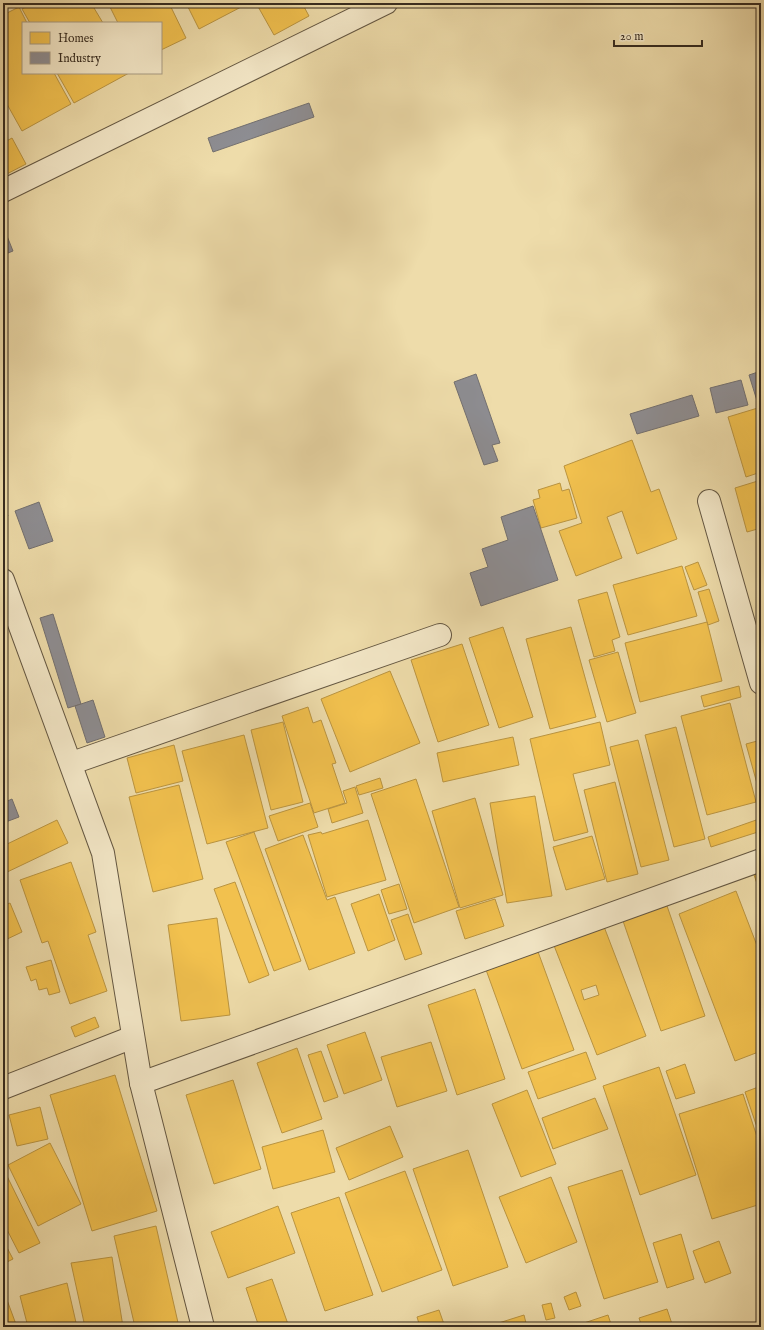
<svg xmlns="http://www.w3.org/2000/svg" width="764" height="1330" viewBox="0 0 764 1330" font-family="'IM FELL English',serif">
  <rect width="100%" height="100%" fill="#eedcaa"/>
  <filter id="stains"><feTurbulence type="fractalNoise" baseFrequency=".005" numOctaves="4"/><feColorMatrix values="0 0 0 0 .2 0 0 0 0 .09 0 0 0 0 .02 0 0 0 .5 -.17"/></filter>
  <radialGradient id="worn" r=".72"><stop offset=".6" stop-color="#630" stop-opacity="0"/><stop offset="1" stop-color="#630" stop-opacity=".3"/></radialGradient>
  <g fill="#f2c14e" stroke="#ba9440" fill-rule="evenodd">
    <polygon points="3,3 10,3 11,6 3,9"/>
    <polygon points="33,3 91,3 103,23 30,23 22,9"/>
    <polygon points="108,3 169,3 186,38 161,50 161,23 118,23"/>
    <polygon points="186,3 241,3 243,6 199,29"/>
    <polygon points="256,3 302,3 309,16 274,35"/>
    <polygon points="19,7 27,23 23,23 23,73 54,73 71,104 22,131 3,97 3,15"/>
    <polygon points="57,73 129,73 74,103"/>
    <polygon points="12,138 26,164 3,176 3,143"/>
    <polygon points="761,407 761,472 746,477 728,417"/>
    <polygon points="632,440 651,492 659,489 677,539 637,554 622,511 607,517 622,558 576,576 559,531 582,523 564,466"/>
    <polygon points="761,480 761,528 747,532 735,488"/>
    <polygon points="560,483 562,491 569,489 577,518 541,528 533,500 540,498 538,490"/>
    <polygon points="761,532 761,545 758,533"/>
    <polygon points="698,562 707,585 694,590 685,567"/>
    <polygon points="682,566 697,616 628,635 613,585"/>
    <polygon points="709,589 719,621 708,625 698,592"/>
    <polygon points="607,592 620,637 612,640 615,651 594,657 578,600"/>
    <polygon points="707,622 722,681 640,702 625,643"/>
    <polygon points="503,627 533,717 499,728 469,638"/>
    <polygon points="571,627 596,717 550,729 526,639"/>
    <polygon points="462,644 489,725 438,742 411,660"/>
    <polygon points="618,652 636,713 607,722 589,660"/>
    <polygon points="390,671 420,743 350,772 321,699"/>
    <polygon points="739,686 741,697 704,707 701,696"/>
    <polygon points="730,703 756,802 707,815 681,716"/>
    <polygon points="308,707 313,723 321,720 336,763 332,764 345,803 314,813 282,716"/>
    <polygon points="283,722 303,802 271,810 251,730"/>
    <polygon points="600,722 610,765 573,774 588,832 554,841 530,739"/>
    <polygon points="676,727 705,839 674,847 645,735"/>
    <polygon points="244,735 268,828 207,844 182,751"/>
    <polygon points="513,737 519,765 443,782 437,753"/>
    <polygon points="638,740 669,860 641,867 610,747"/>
    <polygon points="761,740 761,798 746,744"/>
    <polygon points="174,745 183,781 136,793 127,758"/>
    <polygon points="380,778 383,788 359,795 356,786"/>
    <polygon points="416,779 459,907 414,923 371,794"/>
    <polygon points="615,782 638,874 607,882 584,790"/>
    <polygon points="179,785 203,879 153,892 129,797"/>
    <polygon points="355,787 363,813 332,823 328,809 347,803 343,791"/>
    <polygon points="535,796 552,896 507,903 490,803"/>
    <polygon points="475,798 503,895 460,908 432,811"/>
    <polygon points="310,803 318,827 278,841 269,816"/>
    <polygon points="759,819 761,831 711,847 708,837"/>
    <polygon points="57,820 68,843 3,874 3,846"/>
    <polygon points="368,820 386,880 327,897 308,835 321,832 322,834"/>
    <polygon points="254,832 301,961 274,971 226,842"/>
    <polygon points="303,835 327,900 335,897 355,953 309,970 265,849"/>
    <polygon points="592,836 605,879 566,890 553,847"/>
    <polygon points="71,862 96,932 88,935 107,991 70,1004 48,941 42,943 20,880"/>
    <polygon points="761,873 761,895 754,875"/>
    <polygon points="235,882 269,975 249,983 214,889"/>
    <polygon points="399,884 407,909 389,914 381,890"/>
    <polygon points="736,891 761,956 761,1051 735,1061 679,914"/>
    <polygon points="379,894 395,940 368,951 351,904"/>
    <polygon points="495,899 504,926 465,939 456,911"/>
    <polygon points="10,903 22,932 3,941 3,906"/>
    <polygon points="666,903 705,1016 661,1031 622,918"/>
    <polygon points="408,914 422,954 405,960 391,920"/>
    <polygon points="217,918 230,1015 181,1021 168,925"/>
    <path d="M 603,924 L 646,1036 L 597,1055 L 553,943 ZM 596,985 L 599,995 L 584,1000 L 581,990 Z"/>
    <polygon points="537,949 574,1050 522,1069 485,967"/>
    <polygon points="51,960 60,992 49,995 47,988 39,990 36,979 31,981 26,967"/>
    <polygon points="475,989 505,1079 457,1095 428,1005"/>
    <polygon points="95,1017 99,1027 75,1037 71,1027"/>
    <polygon points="365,1032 382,1080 344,1094 327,1045"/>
    <polygon points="431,1042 447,1091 397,1107 381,1057"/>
    <polygon points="297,1048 322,1119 282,1133 257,1063"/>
    <polygon points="321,1051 338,1097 324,1102 308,1055"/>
    <polygon points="586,1052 596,1079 538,1099 528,1072"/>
    <polygon points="685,1064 695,1093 676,1099 666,1071"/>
    <polygon points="659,1067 696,1175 640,1195 603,1086"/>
    <polygon points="115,1075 157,1211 92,1231 50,1095"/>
    <polygon points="233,1080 261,1169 214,1184 186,1095"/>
    <polygon points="761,1086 761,1139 745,1092"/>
    <polygon points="527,1090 556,1164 521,1177 492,1104"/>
    <polygon points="743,1094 761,1149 761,1204 712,1219 679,1114"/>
    <polygon points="595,1098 608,1129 553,1149 542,1118"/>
    <polygon points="40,1107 48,1139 17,1146 9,1115"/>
    <polygon points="390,1126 403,1157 349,1180 336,1148"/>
    <polygon points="323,1130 335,1172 273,1189 262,1147"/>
    <polygon points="50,1143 81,1204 38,1226 8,1165"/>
    <polygon points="468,1150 508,1267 453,1286 413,1169"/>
    <polygon points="3,1168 40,1243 19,1253 3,1222"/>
    <polygon points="622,1170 658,1282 604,1299 568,1187"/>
    <polygon points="405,1171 442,1270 382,1292 345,1193"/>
    <polygon points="551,1177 577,1242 526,1263 499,1197"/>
    <polygon points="339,1197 373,1295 325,1311 291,1213"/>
    <polygon points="278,1206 295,1253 228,1278 211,1232"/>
    <polygon points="156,1226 179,1327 135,1327 114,1236"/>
    <polygon points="681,1234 694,1279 667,1288 653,1243"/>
    <polygon points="3,1240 13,1259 3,1264"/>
    <polygon points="719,1241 731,1273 705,1283 693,1251"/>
    <polygon points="112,1257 123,1327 85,1327 71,1263"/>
    <polygon points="272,1279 289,1327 259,1327 246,1288"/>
    <polygon points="67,1283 77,1327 28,1327 20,1296"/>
    <polygon points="576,1292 581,1306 569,1310 564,1297"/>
    <polygon points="7,1300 17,1327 3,1327 3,1302"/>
    <polygon points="551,1303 555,1318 546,1320 542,1305"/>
    <polygon points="667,1309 673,1327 642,1327 639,1318"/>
    <polygon points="439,1310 445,1327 420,1327 417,1317"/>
    <polygon points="524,1315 527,1327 486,1327"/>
    <polygon points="608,1315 612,1327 585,1327 584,1323"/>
  </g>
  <g fill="#8d8d92" stroke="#737070">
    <polygon points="309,103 314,117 213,152 208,138"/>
    <polygon points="3,226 13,251 3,255"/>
    <polygon points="761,371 761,403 758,404 749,375"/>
    <polygon points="476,374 500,443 492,445 498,461 484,465 454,382"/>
    <polygon points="741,380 748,405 716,413 710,388"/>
    <polygon points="692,395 699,416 637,434 630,414"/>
    <polygon points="39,502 53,541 29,549 15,511"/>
    <polygon points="3,504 8,516 3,518"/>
    <polygon points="533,506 558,580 481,606 470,573 488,567 482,549 508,540 501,517"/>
    <polygon points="53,614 81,704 68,708 40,618"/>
    <polygon points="93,700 105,737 87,743 75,706"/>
    <polygon points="12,799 19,817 3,823 3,803"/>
  </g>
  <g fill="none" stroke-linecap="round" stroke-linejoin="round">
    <defs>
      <g id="minor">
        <polyline points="3,191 386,3"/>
        <polyline points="709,501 761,683"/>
        <polyline points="3,580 103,853 141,1083 203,1327"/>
        <polyline points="72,763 440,635"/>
        <polyline points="141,1083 761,860"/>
        <polyline points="3,1088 133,1037"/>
      </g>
    </defs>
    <use href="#minor" stroke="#645742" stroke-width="24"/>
    <use href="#minor" stroke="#f4e8c8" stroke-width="22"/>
  </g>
  <rect width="764" height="1330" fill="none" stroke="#eedcaa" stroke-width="16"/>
  <rect x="4" y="4" width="756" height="1322" fill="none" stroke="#362b1f" stroke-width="2"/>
  <rect x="8" y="8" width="748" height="1314" fill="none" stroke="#362b1f"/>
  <rect x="22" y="22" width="140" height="52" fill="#f4e8c8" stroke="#a89c84"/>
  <rect x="30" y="32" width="20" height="12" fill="#f2c14e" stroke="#a89c84"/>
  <text x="58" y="42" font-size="12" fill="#362b1f">Homes</text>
  <rect x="30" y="52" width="20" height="12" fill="#8d8d92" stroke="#a89c84"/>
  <text x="58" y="62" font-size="12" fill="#362b1f">Industry</text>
  <path d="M614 40v6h88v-6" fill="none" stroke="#362b1f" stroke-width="2"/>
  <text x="620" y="40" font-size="12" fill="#362b1f" stroke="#f4e8c8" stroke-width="3" paint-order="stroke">20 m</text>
  <rect width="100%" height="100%" filter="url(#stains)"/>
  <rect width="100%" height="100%" fill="url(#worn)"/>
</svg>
